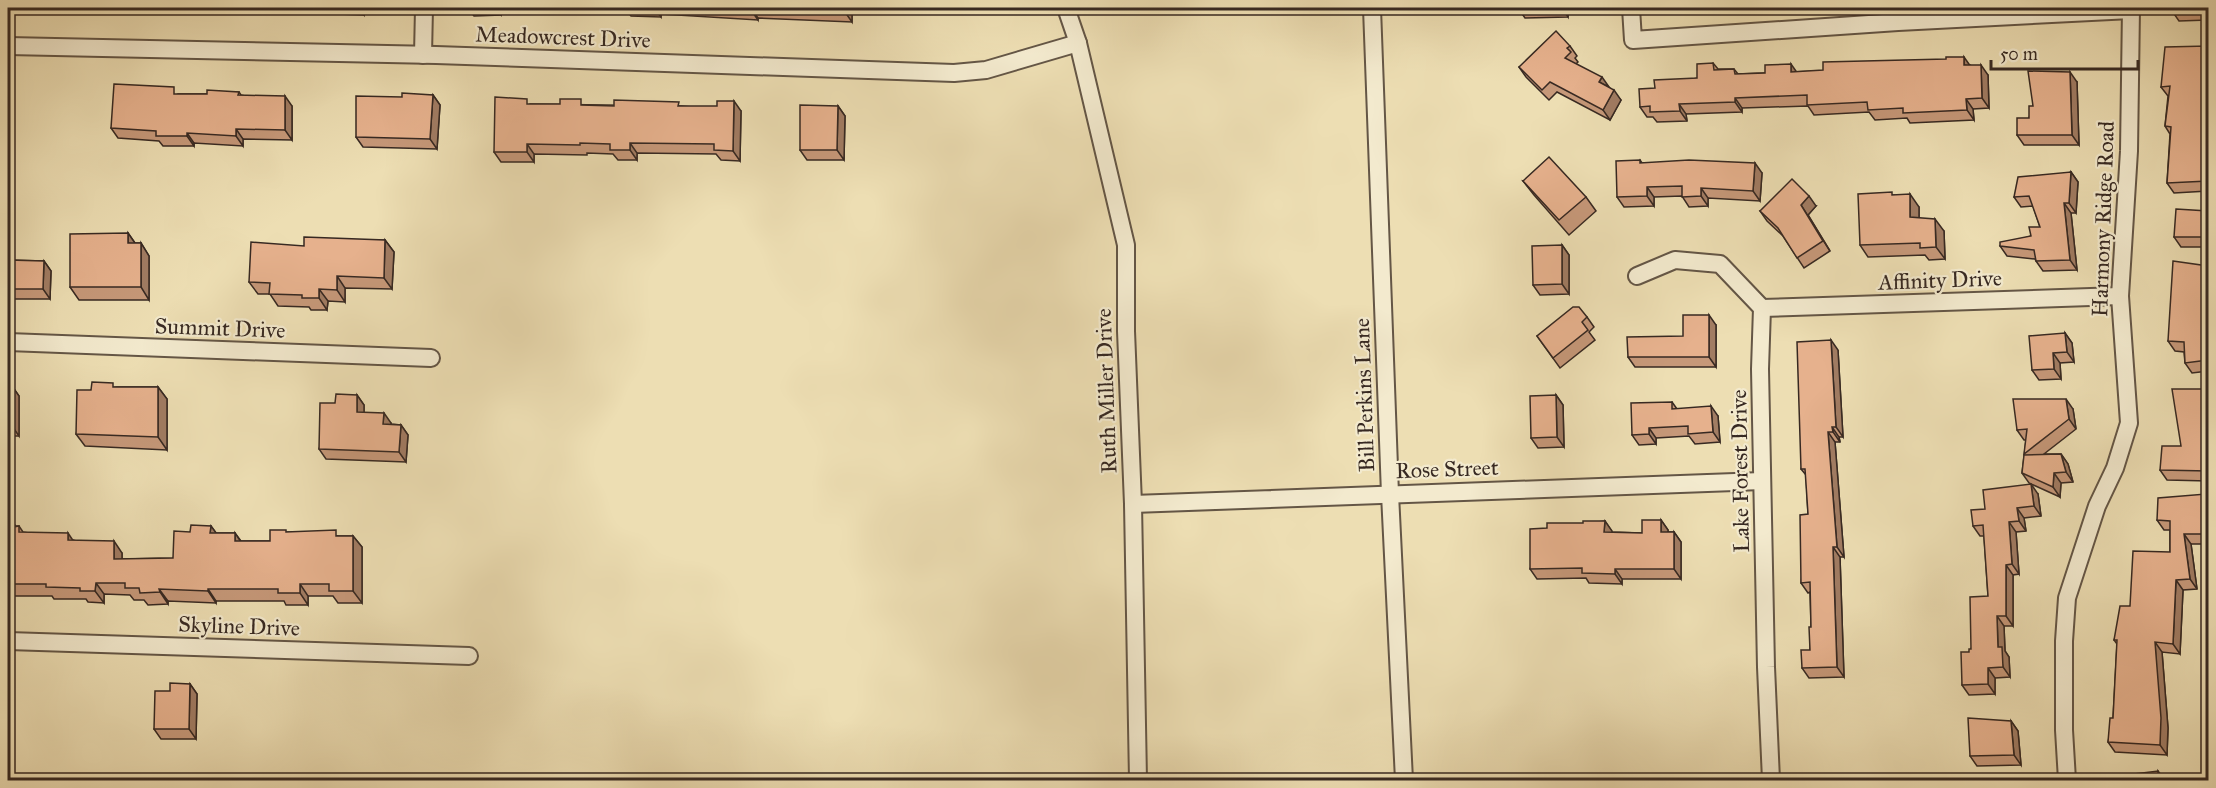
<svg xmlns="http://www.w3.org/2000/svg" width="2216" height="788" viewBox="0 0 2216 788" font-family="'IM FELL Great Primer',serif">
  <rect width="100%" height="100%" fill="#eddeb3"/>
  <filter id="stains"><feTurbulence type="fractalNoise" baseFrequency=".00333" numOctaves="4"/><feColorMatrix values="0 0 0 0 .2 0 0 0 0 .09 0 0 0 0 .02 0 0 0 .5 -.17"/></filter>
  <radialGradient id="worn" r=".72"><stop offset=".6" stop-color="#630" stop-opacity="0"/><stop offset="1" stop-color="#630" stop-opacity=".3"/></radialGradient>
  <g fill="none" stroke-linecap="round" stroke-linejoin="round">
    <defs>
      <g id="street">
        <polyline points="1066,8 1078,43 1126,245 1126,331 1133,504 1138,780"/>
        <polyline points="1372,8 1390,494 1404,780"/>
        <polyline points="1631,8 1633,40 1898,22 2131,10"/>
        <polyline points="8,46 436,55 954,73 986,70 1078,43"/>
        <polyline points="423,55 424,8"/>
        <polyline points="1637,276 1675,260 1720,264 1762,308 1760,369 1766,667 1771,780"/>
        <polyline points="1762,308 2120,296"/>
        <polyline points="8,342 431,358"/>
        <polyline points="1133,504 1762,481"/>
        <polyline points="8,641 469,656"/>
        <polyline points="2067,780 2064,730 2064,641 2067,598 2097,506 2115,468 2129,423 2120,296 2129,151 2131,8"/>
      </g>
    </defs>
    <use href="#street" stroke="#645646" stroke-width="20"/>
    <use href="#street" stroke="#f3eace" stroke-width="16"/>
  </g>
  <g fill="#c69879" stroke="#372922" stroke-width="1.5">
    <polygon points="332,8 364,8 364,15 337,14"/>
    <polygon points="468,8 852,8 852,22 758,18 758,20 661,14 661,17 631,16 628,12 557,11 557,13 501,10 501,15 474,16"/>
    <polygon points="1518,8 1568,8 1568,17 1525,18"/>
    <polygon points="2208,8 2208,20 2179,21 2172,11"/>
    <polygon points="1570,46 1577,56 1575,58 1578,62 1576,64 1609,87 1621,100 1610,120 1557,92 1549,100 1526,77 1519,67"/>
    <polygon points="2208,46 2208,191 2174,193 2167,183 2170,134 2165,126 2168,96 2161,87"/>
    <polygon points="1713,63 1718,69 1734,69 1738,74 1970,65 1988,75 1989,108 1973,109 1974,120 1910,123 1907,118 1875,120 1869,112 1814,115 1808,106 1742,108 1742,112 1686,114 1687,121 1657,122 1653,117 1647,117 1640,107 1655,88 1697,78"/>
    <polygon points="2077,82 2079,145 2024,145 2017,135 2029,118 2033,106"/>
    <polygon points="239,92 241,95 292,106 292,140 243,139 243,146 194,143 194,146 163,146 159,141 118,138 111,128 178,94 207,94"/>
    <polygon points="433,95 440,105 437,149 363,147 356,137 402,97"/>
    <polygon points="530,104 681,106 741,111 740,161 721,160 716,154 637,153 637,160 618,160 613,154 587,153 587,155 534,154 534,162 501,162 494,152"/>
    <polygon points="838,106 845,116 844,160 807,160 800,150"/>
    <polygon points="1640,160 1642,163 1762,173 1760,201 1708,198 1708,206 1689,207 1682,196 1654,197 1654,206 1624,207 1617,197"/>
    <polygon points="2071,172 2078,182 2076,213 2071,213 2077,270 2043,271 2036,261 2035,259 2007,256 2000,246 2031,236 2040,227 2033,206 2021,207 2014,197"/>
    <polygon points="1523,181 1586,197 1596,211 1569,235 1534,195"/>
    <polygon points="1894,195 1919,207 1919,218 1944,231 1945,259 1929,260 1925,255 1868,257 1860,245"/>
    <polygon points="1816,206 1808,215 1830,251 1804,268 1783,236 1767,221 1760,211"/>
    <polygon points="2208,211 2208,247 2181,247 2174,237"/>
    <polygon points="128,233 135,243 141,243 149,256 149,300 79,300 70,287"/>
    <polygon points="385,240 394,252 392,289 345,288 345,302 328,301 327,310 311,310 309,307 278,306 270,294 258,294 249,282 304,246"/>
    <polygon points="1562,245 1569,255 1569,294 1540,295 1533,285"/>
    <polygon points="8,260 44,261 51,271 50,299 8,299"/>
    <polygon points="2208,266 2208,371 2192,373 2185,363 2184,352 2175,351 2168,341"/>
    <polygon points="1587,317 1594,327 1589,332 1595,340 1560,368 1537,336"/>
    <polygon points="1716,325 1716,367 1635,367 1628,357"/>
    <polygon points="2065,333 2072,343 2074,362 2060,363 2061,379 2039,380 2032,370"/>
    <polygon points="1838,350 1843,437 1839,437 1840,442 1835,442 1844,557 1840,557 1844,677 1809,678 1802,668 1810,650 1811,627 1810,592 1808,593 1801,583 1808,514 1806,475 1801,469"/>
    <polygon points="8,386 12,386 19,396 19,436 8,436"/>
    <polygon points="117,387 158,387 167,399 167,450 85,446 76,434 91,390"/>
    <polygon points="2208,389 2208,481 2167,480 2160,470 2181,446"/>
    <polygon points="357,395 364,405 364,413 391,423 391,424 401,425 408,435 406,462 326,459 319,449 335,403"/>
    <polygon points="1556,395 1563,405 1564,447 1538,448 1531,438"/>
    <polygon points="1672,402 1677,409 1718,416 1720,442 1695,444 1689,436 1656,438 1656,444 1639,445 1632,435"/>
    <polygon points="2073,409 2076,429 2044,454 2061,454 2068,464 2073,482 2061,483 2060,497 2029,483 2022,473 2026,440 2024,440 2017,430"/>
    <polygon points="2038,494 2041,516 2024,518 2026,531 2016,532 2019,574 2013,575 2013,626 2004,626 2005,651 2009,657 2010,677 1995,678 1995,694 1969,695 1962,685 1969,652 1971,649 1988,596 1984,536 1980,536 1973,526"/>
    <polygon points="2208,497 2208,544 2191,544 2197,589 2183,590 2180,654 2162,652 2168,728 2167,755 2115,752 2108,742 2113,718 2117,644 2114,640 2130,606 2170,552 2170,530 2164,530 2157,520"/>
    <polygon points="1661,520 1668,530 1668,532 1674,532 1681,542 1681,579 1622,579 1622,584 1589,583 1586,578 1537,579 1530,569 1547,528 1605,521 1612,532 1642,533"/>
    <polygon points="8,523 13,523 16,526 19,526 23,532 73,540 122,553 122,559 173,558 190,532 211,526 216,533 235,533 241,541 270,541 288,532 340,536 353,536 362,547 362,603 338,603 333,596 308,596 308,605 286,605 284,601 216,601 216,603 168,601 168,604 148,605 144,600 134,600 130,595 104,594 104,603 88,602 86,599 54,599 52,596 8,596"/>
    <polygon points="190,684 197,694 196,739 161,739 154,729"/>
    <polygon points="2011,721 2018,731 2021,765 1977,766 1970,756"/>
  </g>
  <g fill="#a17c63" stroke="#372922" stroke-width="1.5">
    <polygon points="359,8 364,8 364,15"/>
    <polygon points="495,8 499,8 501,10 501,15"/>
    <polygon points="654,8 656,8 661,14 661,17"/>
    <polygon points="751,8 758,18 758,20 751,10"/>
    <polygon points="845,8 852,8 852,22 845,12"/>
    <polygon points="1562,8 1568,8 1568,17"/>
    <polygon points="1964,57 1971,67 1964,65"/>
    <polygon points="1791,64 1798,74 1791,72"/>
    <polygon points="1981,65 1988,75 1989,108 1982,98"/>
    <polygon points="2070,72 2077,82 2079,145 2072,135"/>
    <polygon points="1602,77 1609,87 1599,82"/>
    <polygon points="1614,90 1621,100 1610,120 1603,110"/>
    <polygon points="433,95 440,105 437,149 430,139"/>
    <polygon points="285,96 292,106 292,140 285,130"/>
    <polygon points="1735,98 1742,108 1742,112 1735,102"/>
    <polygon points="1966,99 1973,109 1974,120 1967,110"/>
    <polygon points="734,101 741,111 740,161 733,151"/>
    <polygon points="1679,104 1686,114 1687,121 1680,111"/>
    <polygon points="838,106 845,116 844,160 837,150"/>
    <polygon points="236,129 243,139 243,146 236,136"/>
    <polygon points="187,133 194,143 194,146 187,136"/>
    <polygon points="630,143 637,153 637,160 630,150"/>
    <polygon points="527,144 534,154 534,162 527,152"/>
    <polygon points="1755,163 1762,173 1760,201 1753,191"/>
    <polygon points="2071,172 2078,182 2076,213 2069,203"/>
    <polygon points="1647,187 1654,197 1654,206 1647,196"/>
    <polygon points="1701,188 1708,198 1708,206 1701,196"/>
    <polygon points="1910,194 1919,207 1919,230 1910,217"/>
    <polygon points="1809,196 1816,206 1808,215 1830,251 1801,205"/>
    <polygon points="2064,203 2071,213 2077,270 2070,260"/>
    <polygon points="1935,219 1944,231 1945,259 1936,247"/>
    <polygon points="128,233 137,246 128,243"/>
    <polygon points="385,240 394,252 392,289 384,278"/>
    <polygon points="141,243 149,256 149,300 141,287"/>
    <polygon points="1562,245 1569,255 1569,294 1562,284"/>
    <polygon points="44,261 51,271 50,299 43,289"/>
    <polygon points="337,276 345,288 345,302 337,290"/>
    <polygon points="319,289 328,301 327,310 319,298"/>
    <polygon points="1709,315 1716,325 1716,367 1709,357"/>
    <polygon points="2065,333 2072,343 2074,362 2067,352"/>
    <polygon points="1831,340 1838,350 1843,437 1836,427"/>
    <polygon points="2053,353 2060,363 2061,379 2054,369"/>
    <polygon points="12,386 19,396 19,436 12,426"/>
    <polygon points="158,387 167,399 167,450 158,437"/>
    <polygon points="357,395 364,405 364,422 357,412"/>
    <polygon points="1556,395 1563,405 1564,447 1557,437"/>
    <polygon points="2066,399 2073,409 2076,429 2069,419"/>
    <polygon points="1711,406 1718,416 1720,442 1713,432"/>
    <polygon points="384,413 391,423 390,434 383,424"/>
    <polygon points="401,425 408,435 406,462 399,452"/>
    <polygon points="1832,427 1839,437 1840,442 1833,432"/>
    <polygon points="1649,428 1656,438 1656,444 1649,434"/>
    <polygon points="1828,432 1835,442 1844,557 1837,547"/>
    <polygon points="2061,454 2068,464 2073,482 2066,472"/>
    <polygon points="2054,473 2061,483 2060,497 2053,487"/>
    <polygon points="2031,484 2038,494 2041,516 2034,506"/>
    <polygon points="2206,494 2208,497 2208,541 2204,534"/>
    <polygon points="2017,508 2024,518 2026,531 2019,521"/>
    <polygon points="1661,520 1668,530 1668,542 1661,532"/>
    <polygon points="1605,521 1612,531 1611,542 1604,532"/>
    <polygon points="2009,522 2016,532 2019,574 2012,564"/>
    <polygon points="211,526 219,537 210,533"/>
    <polygon points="1674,532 1681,542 1681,579 1674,569"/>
    <polygon points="68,533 76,545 68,540"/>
    <polygon points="235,533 243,545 235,541"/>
    <polygon points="2184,534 2191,544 2197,589 2190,579"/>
    <polygon points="353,536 362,547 362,603 353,591"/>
    <polygon points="114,541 122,553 122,571 114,559"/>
    <polygon points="1833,547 1840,557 1844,677 1837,667"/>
    <polygon points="2006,565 2013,575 2013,626 2006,616"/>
    <polygon points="1615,569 1622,579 1622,584 1615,574"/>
    <polygon points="2176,580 2183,590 2180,654 2173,644"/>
    <polygon points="96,583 104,594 104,603 95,591"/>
    <polygon points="300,584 308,596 308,605 300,593"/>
    <polygon points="159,589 168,601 168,604 160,592"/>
    <polygon points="208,589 216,601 216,603 208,591"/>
    <polygon points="1997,616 2004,626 2005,651 2009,657 2010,677 2003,667 1998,647"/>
    <polygon points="2155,642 2162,652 2168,728 2167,755 2160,745"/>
    <polygon points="1988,668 1995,678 1995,694 1988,684"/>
    <polygon points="190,684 197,694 196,739 189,729"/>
    <polygon points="2011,721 2018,731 2021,765 2014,755"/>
    <polygon points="2158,771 2165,780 2158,780"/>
  </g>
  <g fill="#e6b18d" stroke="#372922" stroke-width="1.5">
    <polygon points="713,8 845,8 845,12 751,8 751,10"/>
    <polygon points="2171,8 2208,8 2208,10 2172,11"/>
    <polygon points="1556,31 1570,46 1567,48 1571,52 1565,58 1602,77 1599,82 1614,90 1603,110 1550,82 1542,90 1519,67"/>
    <polygon points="2208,46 2208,133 2207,133 2208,155 2208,181 2167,183 2171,127 2165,126 2170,86 2161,87 2165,47"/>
    <polygon points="1946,57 1964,57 1964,65 1981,65 1982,98 1966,99 1967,110 1903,113 1903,108 1868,110 1867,102 1807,105 1807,95 1735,98 1735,102 1679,104 1680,111 1650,112 1650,106 1640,107 1639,89 1655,88 1654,80 1697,78 1697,64 1713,63 1714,70 1734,69 1735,74 1765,73 1765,65 1791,64 1791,72 1823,70 1823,62 1946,59"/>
    <polygon points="2028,71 2070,72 2072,135 2017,135 2017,118 2029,118 2029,106 2033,106"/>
    <polygon points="114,84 174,87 174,94 207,94 207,90 239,92 238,95 285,96 285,130 236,129 236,136 187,133 187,136 156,136 156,131 111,128"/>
    <polygon points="402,93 433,95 430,139 356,137 356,96 402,97"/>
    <polygon points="495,97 527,99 527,104 560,104 560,99 581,99 581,105 614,106 614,100 679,102 678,106 717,106 717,101 734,101 733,151 714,150 714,144 630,143 630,150 610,150 610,144 580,143 580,145 527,144 527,152 494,152"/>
    <polygon points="800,105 838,106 837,150 800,150"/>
    <polygon points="1549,157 1586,197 1559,220 1523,181"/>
    <polygon points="1640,160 1640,163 1689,160 1755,163 1753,191 1701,188 1701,196 1682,197 1682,186 1647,187 1647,196 1617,197 1616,161"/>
    <polygon points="2071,172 2069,203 2064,203 2070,260 2036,261 2034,250 2000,246 2000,242 2031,236 2029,227 2040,227 2029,196 2014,197 2018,177"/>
    <polygon points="1792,179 1809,196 1801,205 1823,241 1797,258 1778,228 1760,211"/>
    <polygon points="1892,192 1892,195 1910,194 1910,217 1935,219 1936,247 1920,248 1920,243 1860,245 1858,194"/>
    <polygon points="2176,209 2208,211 2208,237 2174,237"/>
    <polygon points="128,233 128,243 141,243 141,287 70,287 70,234"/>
    <polygon points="304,237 385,240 384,278 337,276 337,290 319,289 319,298 302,298 302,295 269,294 270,283 249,282 251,242 304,246"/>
    <polygon points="1562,245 1562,284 1533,285 1532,246"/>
    <polygon points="8,260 44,261 43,289 8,289"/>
    <polygon points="2173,261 2208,266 2208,360 2185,363 2184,342 2168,341"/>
    <polygon points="1573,307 1579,307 1587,317 1582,322 1588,330 1553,358 1537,336"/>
    <polygon points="1683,315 1709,315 1709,357 1628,357 1627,337 1683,336"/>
    <polygon points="2065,333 2067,352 2053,353 2054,369 2032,370 2029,336"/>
    <polygon points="1831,340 1836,427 1832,427 1833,432 1828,432 1837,547 1833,547 1837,667 1802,668 1801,650 1810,650 1809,627 1811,627 1810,582 1801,583 1800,515 1808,514 1805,469 1801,469 1797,342"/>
    <polygon points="92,382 113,383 113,387 158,387 158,437 76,434 77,390 91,390"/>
    <rect x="8" y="386" width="4" height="40"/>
    <polygon points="2172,389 2208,389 2208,471 2160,470 2162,446 2181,446"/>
    <polygon points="336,394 357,395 357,412 384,413 383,424 401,425 399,452 319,449 320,403 335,403"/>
    <polygon points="1556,395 1557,437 1531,438 1530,396"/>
    <polygon points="2013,399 2066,399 2069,419 2024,454 2027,429 2017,430"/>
    <polygon points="1672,402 1672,409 1711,406 1713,432 1688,434 1688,426 1649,428 1649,434 1632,435 1631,403"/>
    <polygon points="2061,454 2066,472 2054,473 2053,487 2022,473 2024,455"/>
    <polygon points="2031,484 2034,506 2017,508 2019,521 2009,522 2012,564 2006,565 2006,616 1997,616 1998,647 2002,647 2003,667 1988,668 1988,684 1962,685 1961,652 1969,652 1969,649 1971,649 1970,597 1988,596 1983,525 1973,526 1971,510 1985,509 1983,490"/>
    <polygon points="2206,494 2204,534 2184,534 2190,579 2176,580 2173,644 2155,642 2161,718 2160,745 2108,742 2110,718 2113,718 2117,640 2114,640 2120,606 2130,606 2133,551 2170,552 2170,521 2157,520 2158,498"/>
    <polygon points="1642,520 1661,520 1661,532 1674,532 1674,569 1615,569 1615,574 1582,573 1582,568 1530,569 1530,529 1547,528 1547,523 1583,523 1583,521 1605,521 1604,532 1642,533"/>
    <polygon points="8,523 13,523 13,527 19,526 19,532 68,533 68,540 114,541 114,559 173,558 174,531 190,532 191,525 211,526 210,533 235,533 235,541 270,541 270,530 286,530 286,532 336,530 336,536 353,536 353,591 329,591 329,584 300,584 300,593 278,593 278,589 208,589 208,591 159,589 160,592 140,593 139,588 125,588 125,583 96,583 95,591 80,591 80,588 46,587 46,584 8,584"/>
    <polygon points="170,683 190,684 189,729 154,729 155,691 170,691"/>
    <polygon points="1968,718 2011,721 2014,755 1970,756"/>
    <polygon points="2158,771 2158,780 2125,780 2126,775"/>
  </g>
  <g text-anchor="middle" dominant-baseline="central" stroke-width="4.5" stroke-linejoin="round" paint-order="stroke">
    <g font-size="22" fill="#372922" stroke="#f3eace">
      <text transform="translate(563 37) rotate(2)">Meadowcrest Drive</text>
      <text transform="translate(2103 219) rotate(-88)">Harmony Ridge Road</text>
      <text transform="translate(1940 280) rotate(-2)">Affinity Drive</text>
      <text transform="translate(220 328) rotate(2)">Summit Drive</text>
      <text transform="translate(1106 391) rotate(-92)">Ruth Miller Drive</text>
      <text transform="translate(1364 395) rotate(-92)">Bill Perkins Lane</text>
      <text transform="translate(1447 469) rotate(-2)">Rose Street</text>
      <text transform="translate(1740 471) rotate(-91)">Lake Forest Drive</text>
      <text transform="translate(239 626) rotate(2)">Skyline Drive</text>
    </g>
  </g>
  <rect width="2216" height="788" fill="none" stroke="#eddeb3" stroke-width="30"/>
  <rect x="9" y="9" width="2198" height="770" fill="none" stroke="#372922" stroke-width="3"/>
  <rect x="15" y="15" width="2186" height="758" fill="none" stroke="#372922" stroke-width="1.5"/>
  <path d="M1991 60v9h147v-9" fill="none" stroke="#372922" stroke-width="3"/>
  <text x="2000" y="60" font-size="18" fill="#372922" stroke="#f3eace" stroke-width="4.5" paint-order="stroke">50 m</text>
  <rect width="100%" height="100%" filter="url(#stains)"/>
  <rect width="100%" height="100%" fill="url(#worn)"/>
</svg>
